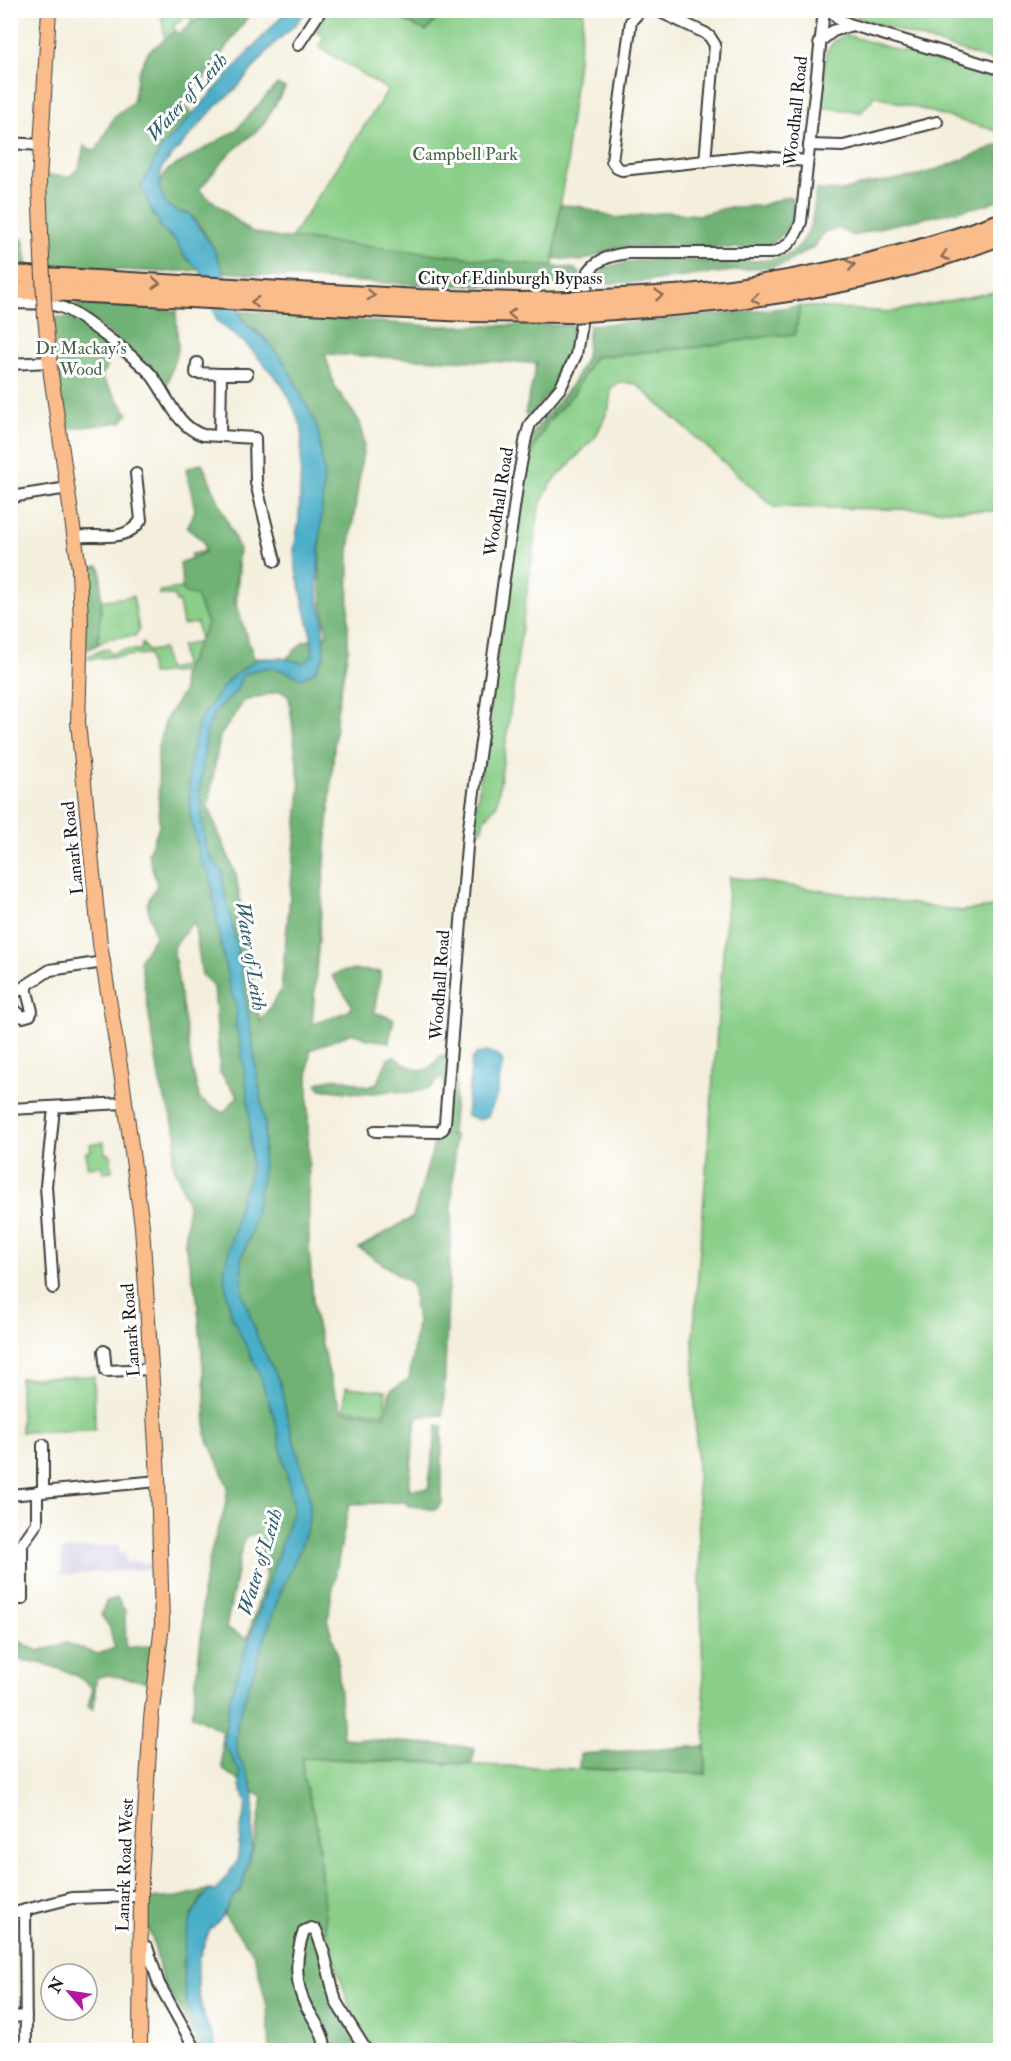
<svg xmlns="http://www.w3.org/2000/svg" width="1011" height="2061" viewBox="0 0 1011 2061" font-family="'IM FELL Double Pica',serif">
  <rect width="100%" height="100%" fill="#fff"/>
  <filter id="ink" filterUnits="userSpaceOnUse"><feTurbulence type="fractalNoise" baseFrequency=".0167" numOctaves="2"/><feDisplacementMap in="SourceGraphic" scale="12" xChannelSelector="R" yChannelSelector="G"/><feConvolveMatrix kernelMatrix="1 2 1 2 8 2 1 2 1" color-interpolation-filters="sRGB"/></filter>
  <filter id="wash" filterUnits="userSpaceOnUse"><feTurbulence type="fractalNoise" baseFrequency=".008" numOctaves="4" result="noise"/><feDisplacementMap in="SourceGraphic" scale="24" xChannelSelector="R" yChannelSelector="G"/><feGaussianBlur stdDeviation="1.35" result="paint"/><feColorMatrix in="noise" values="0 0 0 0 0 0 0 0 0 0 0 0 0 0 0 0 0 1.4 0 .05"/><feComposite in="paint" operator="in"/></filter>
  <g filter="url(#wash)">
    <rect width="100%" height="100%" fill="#f4efdd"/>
    <polygon fill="#c5c0da" points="119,1545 120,1553 125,1552 126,1562 142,1561 143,1563 154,1563 154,1569 61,1575 62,1550"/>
    <g fill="#8acf89" stroke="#537652" stroke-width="1.5">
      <polygon points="153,11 209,11 190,27 189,25 192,22 188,16 173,26 176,31 165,40 161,12"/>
      <polygon points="327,11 403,11 402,19 426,31 445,11 584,11 567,150 568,166 563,184 553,267 291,238 388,90 319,47 324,37 314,29"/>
      <polygon points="845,11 1000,11 1000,63 858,18"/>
      <polygon points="846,35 1000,80 1000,132 873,95 872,100 861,112 820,107 827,51 835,40"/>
      <path d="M 1000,291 L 1000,511 L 774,507 L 636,384 L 620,382 L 611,388 L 609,408 L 596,436 L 550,485 L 539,507 L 497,804 L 484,820 L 481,831 L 474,830 L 483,754 L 487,750 L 493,713 L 490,708 L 503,613 C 510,605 513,591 509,581 L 522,478 L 528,469 L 535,445 L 548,422 L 574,393 L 594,357 L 699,347 L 777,335 L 795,335 L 800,306 L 890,312 Z"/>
      <polygon points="234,545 239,569 236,610 189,672 151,674 149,654 88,659 88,656 108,648 110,654 123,650 141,650 142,643 148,651 163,649 167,669 184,666 181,646 200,642 197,623 183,625 179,602 176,602 174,595 160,595 160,591 197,586 191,554"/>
      <polygon points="133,596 139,630 135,636 110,638 89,649 91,602"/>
      <polygon points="729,877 961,911 1000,906 1000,2050 372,2050 351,2011 326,1931 317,1827 303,1775 302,1758 706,1774 693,1339"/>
      <polygon points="104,1142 105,1154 110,1154 112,1171 103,1172 102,1166 87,1167 86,1152 91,1151 90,1144"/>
      <polygon points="94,1376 95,1430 21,1432 20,1378"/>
      <polygon points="346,1387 386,1391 384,1413 344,1409"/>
    </g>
    <g fill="#6fb275" stroke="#466748" stroke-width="1.5" fill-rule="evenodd">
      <polygon points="209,11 252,11 184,106 193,114 160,150 141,187 170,237 176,241 185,257 200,270 162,272 47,266 43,175 69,177 79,168 84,146 96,151 114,117 133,102 138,73 148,52 176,31 178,34"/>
      <polygon points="403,11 403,10 445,11 426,31 402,19"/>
      <path d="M 277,84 L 285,88 L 262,126 L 227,156 L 199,190 L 250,231 L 279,238 L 291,238 L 575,269 L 580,273 L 577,284 C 459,289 341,282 223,272 C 215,251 205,230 189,213 L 182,213 L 166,205 L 159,186 L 166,171 L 235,131 Z"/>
      <path d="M 1000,144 L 1000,199 L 985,205 L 882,227 L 854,236 L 839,229 L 824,232 L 815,246 L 783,265 L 639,282 L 599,284 L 600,274 L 606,267 C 622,264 640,259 656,259 C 686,258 770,269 792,252 C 812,237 814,213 816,190 L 843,191 L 866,184 L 913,177 L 944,167 Z"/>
      <polygon points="788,196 793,199 792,221 784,233 770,245 744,248 618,247 581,261 554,258 560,205 578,206 615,218 669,212 699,215 730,207 760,206"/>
      <polygon points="23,239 28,266 11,265 11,240"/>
      <polygon points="77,302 176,311 178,348 167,385 151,366 77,308"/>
      <polygon points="800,306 795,335 777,335 699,347 594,357 574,393 548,422 535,445 528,469 522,478 529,438 573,383 586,357 589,325 656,321"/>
      <path d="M 234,311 L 432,326 L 572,325 L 568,360 L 554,388 L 529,416 L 525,414 L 537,363 L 417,359 L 325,354 L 335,387 L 360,422 L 364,444 L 349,551 L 348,650 L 337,711 L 312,1024 L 349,1011 L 352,1005 L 332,976 C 345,967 366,971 381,972 L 374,1012 L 394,1019 L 389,1042 L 368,1039 L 352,1033 L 310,1050 L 308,1078 L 309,1247 L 314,1313 L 332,1385 L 342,1411 L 385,1415 L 390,1391 L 409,1379 L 417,1323 L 412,1284 L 359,1248 L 413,1217 L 436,1137 L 444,1135 L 436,1125 L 446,1101 L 443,1074 L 432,1087 L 412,1093 L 391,1091 L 365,1094 L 320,1089 L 317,1084 C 339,1073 347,1081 369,1087 L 377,1083 L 388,1058 L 394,1056 L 404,1064 L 420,1071 L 429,1069 L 441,1056 L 459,1052 L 452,1133 L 448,1135 L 455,1135 L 443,1415 L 416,1417 L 409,1489 L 428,1489 L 437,1425 L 442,1426 L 442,1503 L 435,1510 L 407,1505 L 407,1500 L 407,1502 L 349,1504 L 331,1598 L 328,1623 L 337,1652 L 343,1738 L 461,1746 L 475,1749 L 472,1763 L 302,1758 L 303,1775 L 317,1827 L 326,1931 L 318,1941 L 333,1995 L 362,2050 L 270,2050 L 267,2006 L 254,1954 L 224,1915 L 253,1850 L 263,1798 L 222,1769 L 222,1731 L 192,1715 L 202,1629 L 202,1592 L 213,1544 L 224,1512 L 228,1487 L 206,1435 L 205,1390 L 197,1297 L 185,1244 L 188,1205 L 172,1160 L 177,1136 L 160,1083 L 140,959 L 155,937 L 147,903 L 157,885 L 148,853 L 159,827 L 158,747 L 166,719 L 183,692 L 182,676 L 207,624 L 196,596 L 183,592 L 180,563 L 205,552 L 203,541 L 187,528 L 195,510 L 186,469 L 202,463 L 239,548 L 234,599 L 254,658 L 286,659 L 303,642 L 327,635 L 320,585 L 319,500 L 295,383 L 265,339 ZM 280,691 L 289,697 L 300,789 L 281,991 L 260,1022 L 236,875 L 208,807 L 220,736 L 244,701 ZM 194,921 L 202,975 L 214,986 L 220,1073 L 238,1096 L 223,1113 L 200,1100 L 192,1068 L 173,948 ZM 257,1533 L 266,1577 L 247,1639 L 226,1628 L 242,1545 L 246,1537 Z"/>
      <polygon points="54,317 70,318 102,339 111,349 106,368 101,377 128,414 122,422 67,429 55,361"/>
      <polygon points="99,566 101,571 101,610 98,643 89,649 81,648 82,569"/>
      <path d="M 117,1598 L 125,1611 L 126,1648 L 155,1645 L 148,1682 L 107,1675 L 96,1678 L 94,1710 L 88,1706 L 93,1689 C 78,1671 34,1659 11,1660 L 11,1637 L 38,1651 L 66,1643 L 98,1654 L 115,1648 L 109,1626 L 101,1615 L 106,1601 Z"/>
      <polygon points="705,1746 706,1774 579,1768 580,1754"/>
      <polygon points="206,1890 211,1890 202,1897 193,1913 188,1931 191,2016 205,2049 198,2048 182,2012 163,1984 153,1940 146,1926 147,1899 178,1897"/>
    </g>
    <g fill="#49aec8" stroke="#326572" stroke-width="1.5">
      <path d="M 286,11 L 306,11 L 297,23 L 273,45 L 234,91 L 217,105 L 162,167 L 159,186 L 166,205 L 182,213 L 189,213 L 214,249 L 244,323 L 264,338 L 285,363 L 317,426 L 324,472 L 317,589 L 323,618 L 324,657 L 314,672 L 301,678 C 278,667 265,663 242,676 L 236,692 L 214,713 L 207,732 L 200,789 L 202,815 L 206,851 L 222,871 L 224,888 L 231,917 L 242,974 L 265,1125 L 262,1178 L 250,1236 L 241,1259 L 243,1295 L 258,1339 L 280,1383 L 288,1421 L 308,1488 L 310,1502 L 308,1525 L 300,1549 L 279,1596 L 238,1719 L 236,1739 L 238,1757 L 247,1772 L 254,1793 L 252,1849 L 241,1890 L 233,1897 L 221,1918 L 210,1930 L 198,1960 L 198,1990 L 203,2015 L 218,2050 L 206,2050 C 198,2033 188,2013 185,1994 C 181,1961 183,1912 211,1890 L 215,1892 L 237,1862 L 242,1822 L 247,1803 L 240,1786 L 240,1772 L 223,1742 L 230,1697 L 294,1507 L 274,1416 L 259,1373 L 232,1317 L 227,1295 L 224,1273 L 241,1197 L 248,1184 L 251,1164 L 249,1108 L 241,1046 L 235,1025 L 237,1009 L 230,989 L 220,940 L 210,877 L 201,861 L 190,816 L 189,776 L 190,758 L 200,719 L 228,680 L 257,659 L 281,658 L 304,663 L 313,655 L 311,635 L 295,566 L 294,550 L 299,520 L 302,428 L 288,395 L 279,381 L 247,345 L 217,321 L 200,270 L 185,257 L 176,241 L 159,226 L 160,222 L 155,217 L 141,187 L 160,150 Z"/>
      <polygon points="487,1052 498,1055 503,1061 496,1098 488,1116 479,1120 466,1115 472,1060 476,1054"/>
    </g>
  </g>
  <g filter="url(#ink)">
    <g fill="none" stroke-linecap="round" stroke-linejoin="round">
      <defs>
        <g id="minor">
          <polyline points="641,10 631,21 612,161 617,168 622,170 751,156 807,161"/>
          <polyline points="656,10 705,33 710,37 715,45 705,162"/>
          <polyline points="830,10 840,20 852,25 1000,69"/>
          <polyline points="819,42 833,31 852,25"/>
          <polyline points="298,45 321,10"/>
          <polyline points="10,143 40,145"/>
          <polyline points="809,145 843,146 937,122"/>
          <path d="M 10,303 C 27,304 45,302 61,307 C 78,313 142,362 153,377 C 168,397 177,427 203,435 L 255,438 L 256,483 L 275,561"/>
          <polyline points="197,363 196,373 221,374 220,436"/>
          <polyline points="10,364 49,362"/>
          <polyline points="221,374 247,374"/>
          <polyline points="10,500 17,496 68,488"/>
          <path d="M 75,537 C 99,533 125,544 141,520 L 136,474"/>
          <polyline points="10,996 50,970 104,962"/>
          <polyline points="10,1006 23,1017 30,1015 32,1011 26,988"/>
          <polyline points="10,1109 124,1103"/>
          <path d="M 375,1131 L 438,1132 L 443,1129 L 445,1123 L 468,834 L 518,480 L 526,437 L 530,424 L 561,387 L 576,355 L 589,271 C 599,258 613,255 628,253 L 771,253 C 787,249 796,238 801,222 L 824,10"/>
          <polyline points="53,1288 46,1186 54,1108"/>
          <polyline points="104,1351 106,1371 152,1369"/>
          <polyline points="43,1445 43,1491"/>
          <polyline points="10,1495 158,1481"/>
          <polyline points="10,1599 22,1599 22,1544 37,1523 37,1492"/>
          <polyline points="25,1910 26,2050"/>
          <polyline points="10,1914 72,1898 140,1896"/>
          <polyline points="140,1943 147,1947 159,1984 196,2050"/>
          <polyline points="10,2017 26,2016"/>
          <path d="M 325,2050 C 325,2035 315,2021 307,2008 C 294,1985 295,1955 304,1931 L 311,1928 L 316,1930 L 324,1953 L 336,2002 L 366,2050"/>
        </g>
        <g id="major">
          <polyline points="42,257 39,181 49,10"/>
          <polyline points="45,317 51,375 79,568 81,624 78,722 100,944 121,1072 142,1226 158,1477 162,1624 151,1719 141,1877 140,2050"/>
        </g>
        <g id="highway">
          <polyline points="10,274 419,298 520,301 573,300"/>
          <polyline points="10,290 466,313 571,314"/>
          <path d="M 600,298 C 629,297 659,295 688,293 C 793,282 901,258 1000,222"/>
          <path d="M 599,312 C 698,307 796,296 892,272 C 929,262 965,250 1000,237"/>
        </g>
      </defs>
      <use href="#minor" stroke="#3c3c39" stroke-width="14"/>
      <use href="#major" stroke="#3c3c39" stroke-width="16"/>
      <use href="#highway" stroke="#3c3c39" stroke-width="20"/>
      <use href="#minor" stroke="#fff" stroke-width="10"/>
      <use href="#major" stroke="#fabc8b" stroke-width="14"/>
      <use href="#highway" stroke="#fabc8b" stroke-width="16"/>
      <defs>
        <polyline id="major-bridge" points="42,257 45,317"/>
        <g id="highway-bridge">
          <polyline points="573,300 600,298"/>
          <polyline points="571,314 599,312"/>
        </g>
      </defs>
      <use href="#major-bridge" stroke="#3c3c39" stroke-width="16" stroke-linecap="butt"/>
      <use href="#highway-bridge" stroke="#3c3c39" stroke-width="20" stroke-linecap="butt"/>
      <use href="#major-bridge" stroke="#fabc8b" stroke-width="14"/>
      <use href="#highway-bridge" stroke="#fabc8b" stroke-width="16"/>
    </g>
    <defs><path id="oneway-chevron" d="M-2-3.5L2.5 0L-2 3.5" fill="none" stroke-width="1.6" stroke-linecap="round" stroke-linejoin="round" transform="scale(1.5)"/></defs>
    <g stroke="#8b6c54">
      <use href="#oneway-chevron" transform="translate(945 256) rotate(162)"/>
      <use href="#oneway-chevron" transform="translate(851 265) rotate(-13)"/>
      <use href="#oneway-chevron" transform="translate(156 283) rotate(3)"/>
      <use href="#oneway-chevron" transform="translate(371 295) rotate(3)"/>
      <use href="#oneway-chevron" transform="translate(659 295) rotate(-4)"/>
      <use href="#oneway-chevron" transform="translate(755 298) rotate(172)"/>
      <use href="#oneway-chevron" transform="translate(255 302) rotate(-177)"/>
      <use href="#oneway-chevron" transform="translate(512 314) rotate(-179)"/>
    </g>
  </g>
  <g text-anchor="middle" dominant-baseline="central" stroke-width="6" stroke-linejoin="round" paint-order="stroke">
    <g font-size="18" fill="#1c1c1c" stroke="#fff">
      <text transform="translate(796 111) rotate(-84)">Woodhall Road</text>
      <text x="510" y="278">City of Edinburgh Bypass</text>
      <text transform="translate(499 502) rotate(-81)">Woodhall Road</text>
      <text transform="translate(73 848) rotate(-96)">Lanark Road</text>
      <text transform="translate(440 985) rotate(-86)">Woodhall Road</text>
      <text transform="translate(131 1330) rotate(-94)">Lanark Road</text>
      <text transform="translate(125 1865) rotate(-88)">Lanark Road West</text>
    </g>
    <g font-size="18" fill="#486448" stroke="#fff">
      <text x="465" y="154">Campbell Park</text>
      <text x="81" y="348">Dr Mackay's<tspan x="81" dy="21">Wood</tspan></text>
    </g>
    <g font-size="20" font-style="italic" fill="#305e69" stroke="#fff">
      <text transform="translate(187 97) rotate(-48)">Water of Leith</text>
      <text transform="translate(251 956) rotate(81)">Water of Leith</text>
      <text transform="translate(260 1562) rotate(-73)">Water of Leith</text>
    </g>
  </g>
  <rect width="1011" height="2061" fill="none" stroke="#fff" stroke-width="36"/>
  <g transform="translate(69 1992) rotate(299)"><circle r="28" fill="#ffffff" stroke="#a4a4a4" stroke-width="1.5"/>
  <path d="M0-4.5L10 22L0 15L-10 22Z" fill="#b5179e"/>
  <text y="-9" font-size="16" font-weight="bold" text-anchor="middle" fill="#1c1c1c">N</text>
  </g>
</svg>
